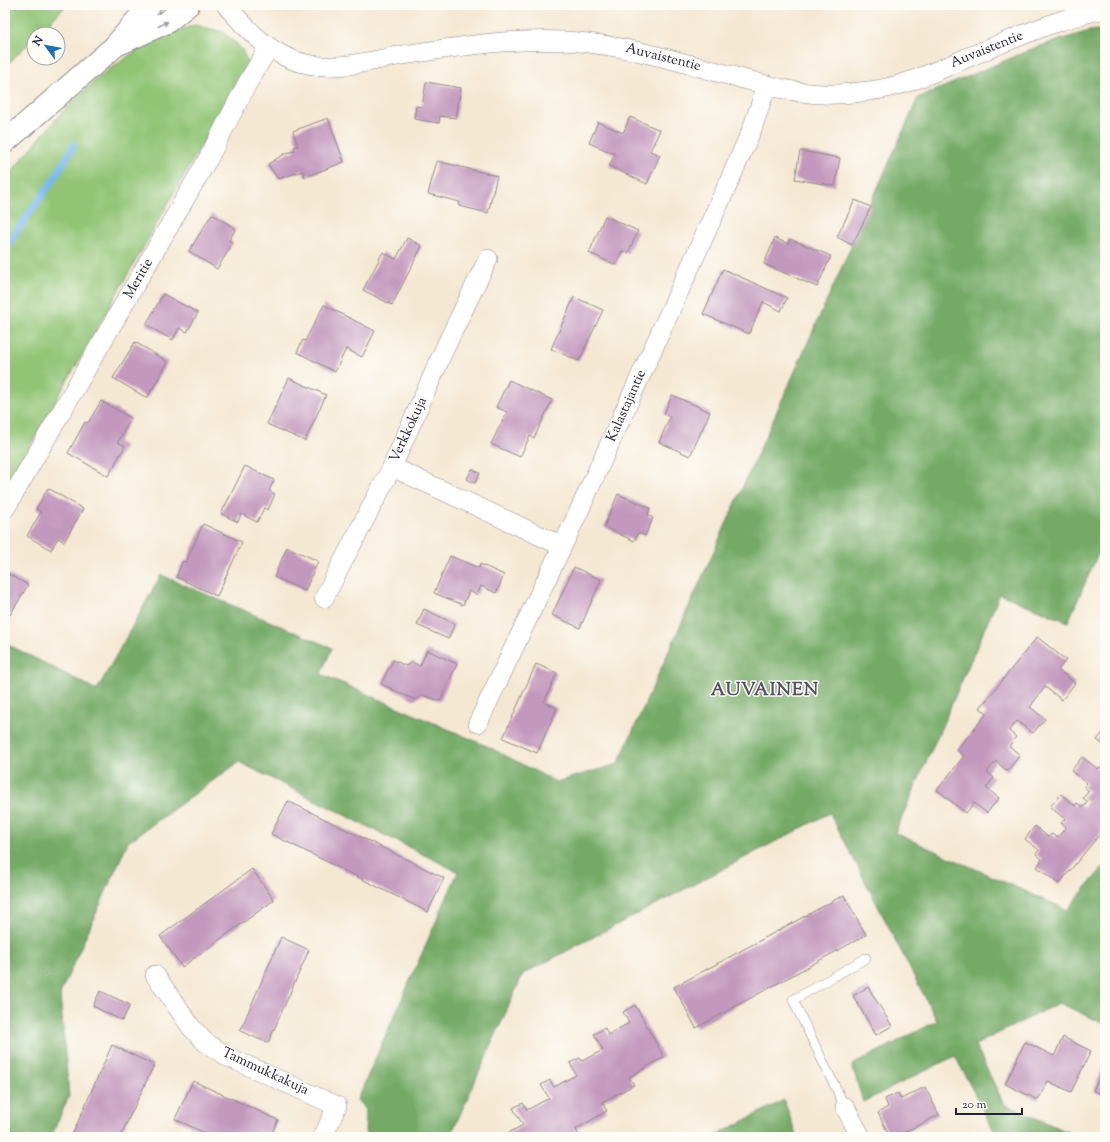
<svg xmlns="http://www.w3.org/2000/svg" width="1110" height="1142" viewBox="0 0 1110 1142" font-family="'Sorts Mill Goudy',serif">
  <rect width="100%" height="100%" fill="#fdfcf7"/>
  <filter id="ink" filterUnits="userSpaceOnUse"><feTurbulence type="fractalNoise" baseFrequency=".025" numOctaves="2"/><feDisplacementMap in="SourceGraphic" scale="8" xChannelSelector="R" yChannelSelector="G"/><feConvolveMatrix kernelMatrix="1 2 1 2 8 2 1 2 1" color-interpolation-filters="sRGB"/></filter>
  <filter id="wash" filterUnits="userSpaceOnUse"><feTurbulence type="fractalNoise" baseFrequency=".012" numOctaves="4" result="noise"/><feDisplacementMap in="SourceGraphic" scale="16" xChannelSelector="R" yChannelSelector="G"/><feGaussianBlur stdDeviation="0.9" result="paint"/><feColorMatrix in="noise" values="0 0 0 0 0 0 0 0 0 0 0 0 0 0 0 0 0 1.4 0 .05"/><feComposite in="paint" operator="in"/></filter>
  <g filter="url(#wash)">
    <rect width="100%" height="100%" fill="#f5e8d3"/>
    <g fill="#91c475" stroke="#5a7358">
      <polygon points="5,5 67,5 38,34 34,34 34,38 5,67"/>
      <polygon points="195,25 223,32 241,48 249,65 240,86 214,123 5,490 5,179 64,110 101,75 154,39"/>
    </g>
    <g fill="#74aa66" stroke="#4b6650">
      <polygon points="1105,29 1105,538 1068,622 1000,594 895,833 1067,910 1105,865 1105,1024 1059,1003 975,1045 1004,1104 1079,1137 997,1137 955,1056 863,1102 852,1065 937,1021 830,813 523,974 450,1137 367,1137 365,1131 366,1111 357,1100 458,872 239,762 128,842 60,994 69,1096 51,1137 5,1137 5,643 97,690 161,575 332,648 321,674 487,746 556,782 618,764 918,98 1034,48 1089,31"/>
      <polygon points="784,1100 797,1137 713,1137"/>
    </g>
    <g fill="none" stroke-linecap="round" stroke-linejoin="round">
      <polyline stroke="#7ab8ed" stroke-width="7" points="5,251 18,229 54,179 74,145"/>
    </g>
    <g id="blocks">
      <g fill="#c398be">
        <polygon points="426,82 461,88 456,118 440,116 439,123 414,119 416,106 422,107"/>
        <polygon points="630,117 660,130 650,151 660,155 647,184 609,166 615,154 589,143 598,122 623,133"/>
        <polygon points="328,118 344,162 305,177 303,171 278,179 268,164 286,153 295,151 294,147 298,146 293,131"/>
        <polygon points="800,151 840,158 835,186 795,179"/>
        <polygon points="437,161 497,176 488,213 459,206 460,202 428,194"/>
        <polygon points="855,200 871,207 852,245 837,237"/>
        <polygon points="212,214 236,229 229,240 233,243 217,269 189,251"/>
        <polygon points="605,216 638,231 628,253 622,251 616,265 589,253"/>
        <polygon points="407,238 422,246 392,305 363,290 383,252 396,259"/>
        <polygon points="775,238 788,244 790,239 831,256 817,287 764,264"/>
        <polygon points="723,269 787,298 781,311 763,302 749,334 703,314"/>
        <polygon points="163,294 198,313 187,332 179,328 173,340 146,325"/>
        <polygon points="574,297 603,310 579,361 551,349"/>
        <polygon points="324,305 375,331 362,357 346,349 335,372 297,352 303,340 305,341"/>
        <polygon points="135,342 168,362 147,398 113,378"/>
        <polygon points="289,378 326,395 305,441 267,424"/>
        <polygon points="509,380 552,400 534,438 530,436 520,457 491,444 507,412 496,407"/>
        <polygon points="672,395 710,412 690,456 659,442 670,417 664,414"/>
        <polygon points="101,401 131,418 118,442 125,446 108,476 68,453 85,422 88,423"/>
        <polygon points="245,466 274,480 269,491 275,494 268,510 264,508 257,522 241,514 238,522 221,514"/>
        <polygon points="472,469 480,473 475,483 467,479"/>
        <polygon points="48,488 83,509 64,542 58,538 51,550 27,536 41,512 36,509"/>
        <polygon points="618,494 650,508 648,515 653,518 645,536 638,533 634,541 604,527"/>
        <polygon points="203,524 242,542 217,596 176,577 183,561 186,562"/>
        <polygon points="287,547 318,561 305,591 274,577"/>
        <polygon points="450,556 479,568 480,564 504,575 496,593 481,586 477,595 469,591 463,605 434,593"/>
        <polygon points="574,567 601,580 580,628 552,615"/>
        <polygon points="5,572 28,585 10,615 5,612"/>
        <polygon points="424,609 455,624 448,639 417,625"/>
        <polygon points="1037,637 1066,660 1058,670 1075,683 1062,700 1045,687 1030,707 1045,719 1033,733 1017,721 1009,731 1016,737 1009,746 1020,755 1007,771 996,761 987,772 994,778 986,788 999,798 987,813 974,803 966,813 937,790 964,756 957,750 987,713 980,708"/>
        <polygon points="427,650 457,664 440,701 422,695 415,700 381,684 393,660 406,666 412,662 420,666"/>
        <polygon points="536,664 557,673 544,702 557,708 537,753 503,738"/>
        <polygon points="1105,730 1105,746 1097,740"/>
        <polygon points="1082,757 1098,769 1099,767 1105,771 1105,828 1059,884 1037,867 1042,859 1036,854 1039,850 1025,839 1035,826 1048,837 1052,834 1057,838 1066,827 1061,823 1065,819 1050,807 1061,794 1075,806 1077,803 1083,807 1088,802 1083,798 1089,791 1084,787 1087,783 1071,771"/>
        <polygon points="288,801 444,878 428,912 271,834"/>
        <polygon points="252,869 274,900 182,967 160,936"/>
        <polygon points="844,895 866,935 696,1028 674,987"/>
        <polygon points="281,937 309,950 268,1043 240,1031"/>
        <polygon points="868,987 892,1026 876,1035 853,996"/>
        <polygon points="100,991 130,1005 122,1021 93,1006"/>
        <polygon points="635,1005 664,1057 629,1077 634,1085 602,1102 607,1111 576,1129 579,1136 577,1137 501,1137 523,1125 513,1108 523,1103 527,1110 549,1098 541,1085 550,1080 554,1087 576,1075 570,1063 580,1058 582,1061 603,1050 594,1034 605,1028 608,1035 629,1023 623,1012"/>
        <polygon points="1063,1037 1091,1051 1071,1092 1048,1081 1038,1100 1005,1084 1025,1042 1054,1056"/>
        <polygon points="112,1045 154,1065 120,1137 82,1137 73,1133"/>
        <polygon points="1105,1063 1105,1096 1093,1091"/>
        <polygon points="193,1081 278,1120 270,1137 213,1137 175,1119"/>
        <polygon points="925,1087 939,1115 895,1137 890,1137 878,1113 888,1107 885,1099 898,1093 901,1099"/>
      </g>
    </g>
  </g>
  <g filter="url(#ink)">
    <use href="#blocks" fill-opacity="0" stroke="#8c8587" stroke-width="1"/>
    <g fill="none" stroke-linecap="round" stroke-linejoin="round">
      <defs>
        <polyline id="service" points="845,1107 793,1000 866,958"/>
        <g id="minor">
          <path d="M 226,5 C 247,30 274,58 307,64 C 337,71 373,60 403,55 C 457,47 510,38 565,41 C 622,44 677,61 732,76 C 762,84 792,93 823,94 C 838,95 854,93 869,91 C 896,88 923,77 948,66 C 985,50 1022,34 1060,21 C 1075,17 1090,11 1105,9"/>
          <polyline points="392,467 562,546"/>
          <polyline points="5,509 208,159 248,82 269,47"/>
          <polyline points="324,598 392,467 449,339 488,259"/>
          <polyline points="478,723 579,511 727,186 752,129 767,85"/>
          <polyline points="155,975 191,1027 205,1042 226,1056 337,1106 323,1137"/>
          <polyline points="845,1107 861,1137"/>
        </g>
        <g id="tertiary">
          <polyline points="121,43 167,22 188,5"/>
          <polyline points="5,142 115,46 150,5"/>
        </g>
      </defs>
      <use href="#service" stroke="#8c8587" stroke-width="10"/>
      <use href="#minor" stroke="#8c8587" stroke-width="20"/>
      <use href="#tertiary" stroke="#8c8587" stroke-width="24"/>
      <use href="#service" stroke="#fff" stroke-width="9"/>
      <use href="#minor" stroke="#fff" stroke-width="19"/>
      <use href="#tertiary" stroke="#fff" stroke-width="22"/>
    </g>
    <defs><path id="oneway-solid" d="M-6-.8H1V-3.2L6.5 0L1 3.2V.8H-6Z"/></defs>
    <use fill="#9c9ca7" href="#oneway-solid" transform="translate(163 24) rotate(-27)"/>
  </g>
  <g text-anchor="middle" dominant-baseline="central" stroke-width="3" stroke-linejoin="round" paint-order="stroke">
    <g font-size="14" fill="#22223b" stroke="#fdfcf7">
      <text transform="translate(987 50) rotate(-22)">Auvaistentie</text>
      <text transform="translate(663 58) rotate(14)">Auvaistentie</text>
      <text transform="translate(139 279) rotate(-60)">Meritie</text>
      <text transform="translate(627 406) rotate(-66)">Kalastajantie</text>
      <text transform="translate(409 430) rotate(-65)">Verkkokuja</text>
      <text transform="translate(265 1072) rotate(25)">Tammukkakuja</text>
    </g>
    <g font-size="18" font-weight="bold" letter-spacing="1" fill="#5a4b69" stroke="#fdfcf7">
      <text x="765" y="691">AUVAINEN</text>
    </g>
  </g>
  <rect width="1110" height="1142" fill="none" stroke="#fdfcf7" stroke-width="20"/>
  <g transform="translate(46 46) rotate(302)"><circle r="19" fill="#fdfcf7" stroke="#a5a5ac"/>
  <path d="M0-3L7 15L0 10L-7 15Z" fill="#1f6fb2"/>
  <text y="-6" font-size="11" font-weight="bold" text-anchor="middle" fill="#22223b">N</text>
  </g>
  <path d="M956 1108v6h66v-6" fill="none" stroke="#22223b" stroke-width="2"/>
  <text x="962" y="1108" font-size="12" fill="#22223b" stroke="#fdfcf7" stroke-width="3" paint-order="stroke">20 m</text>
</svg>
